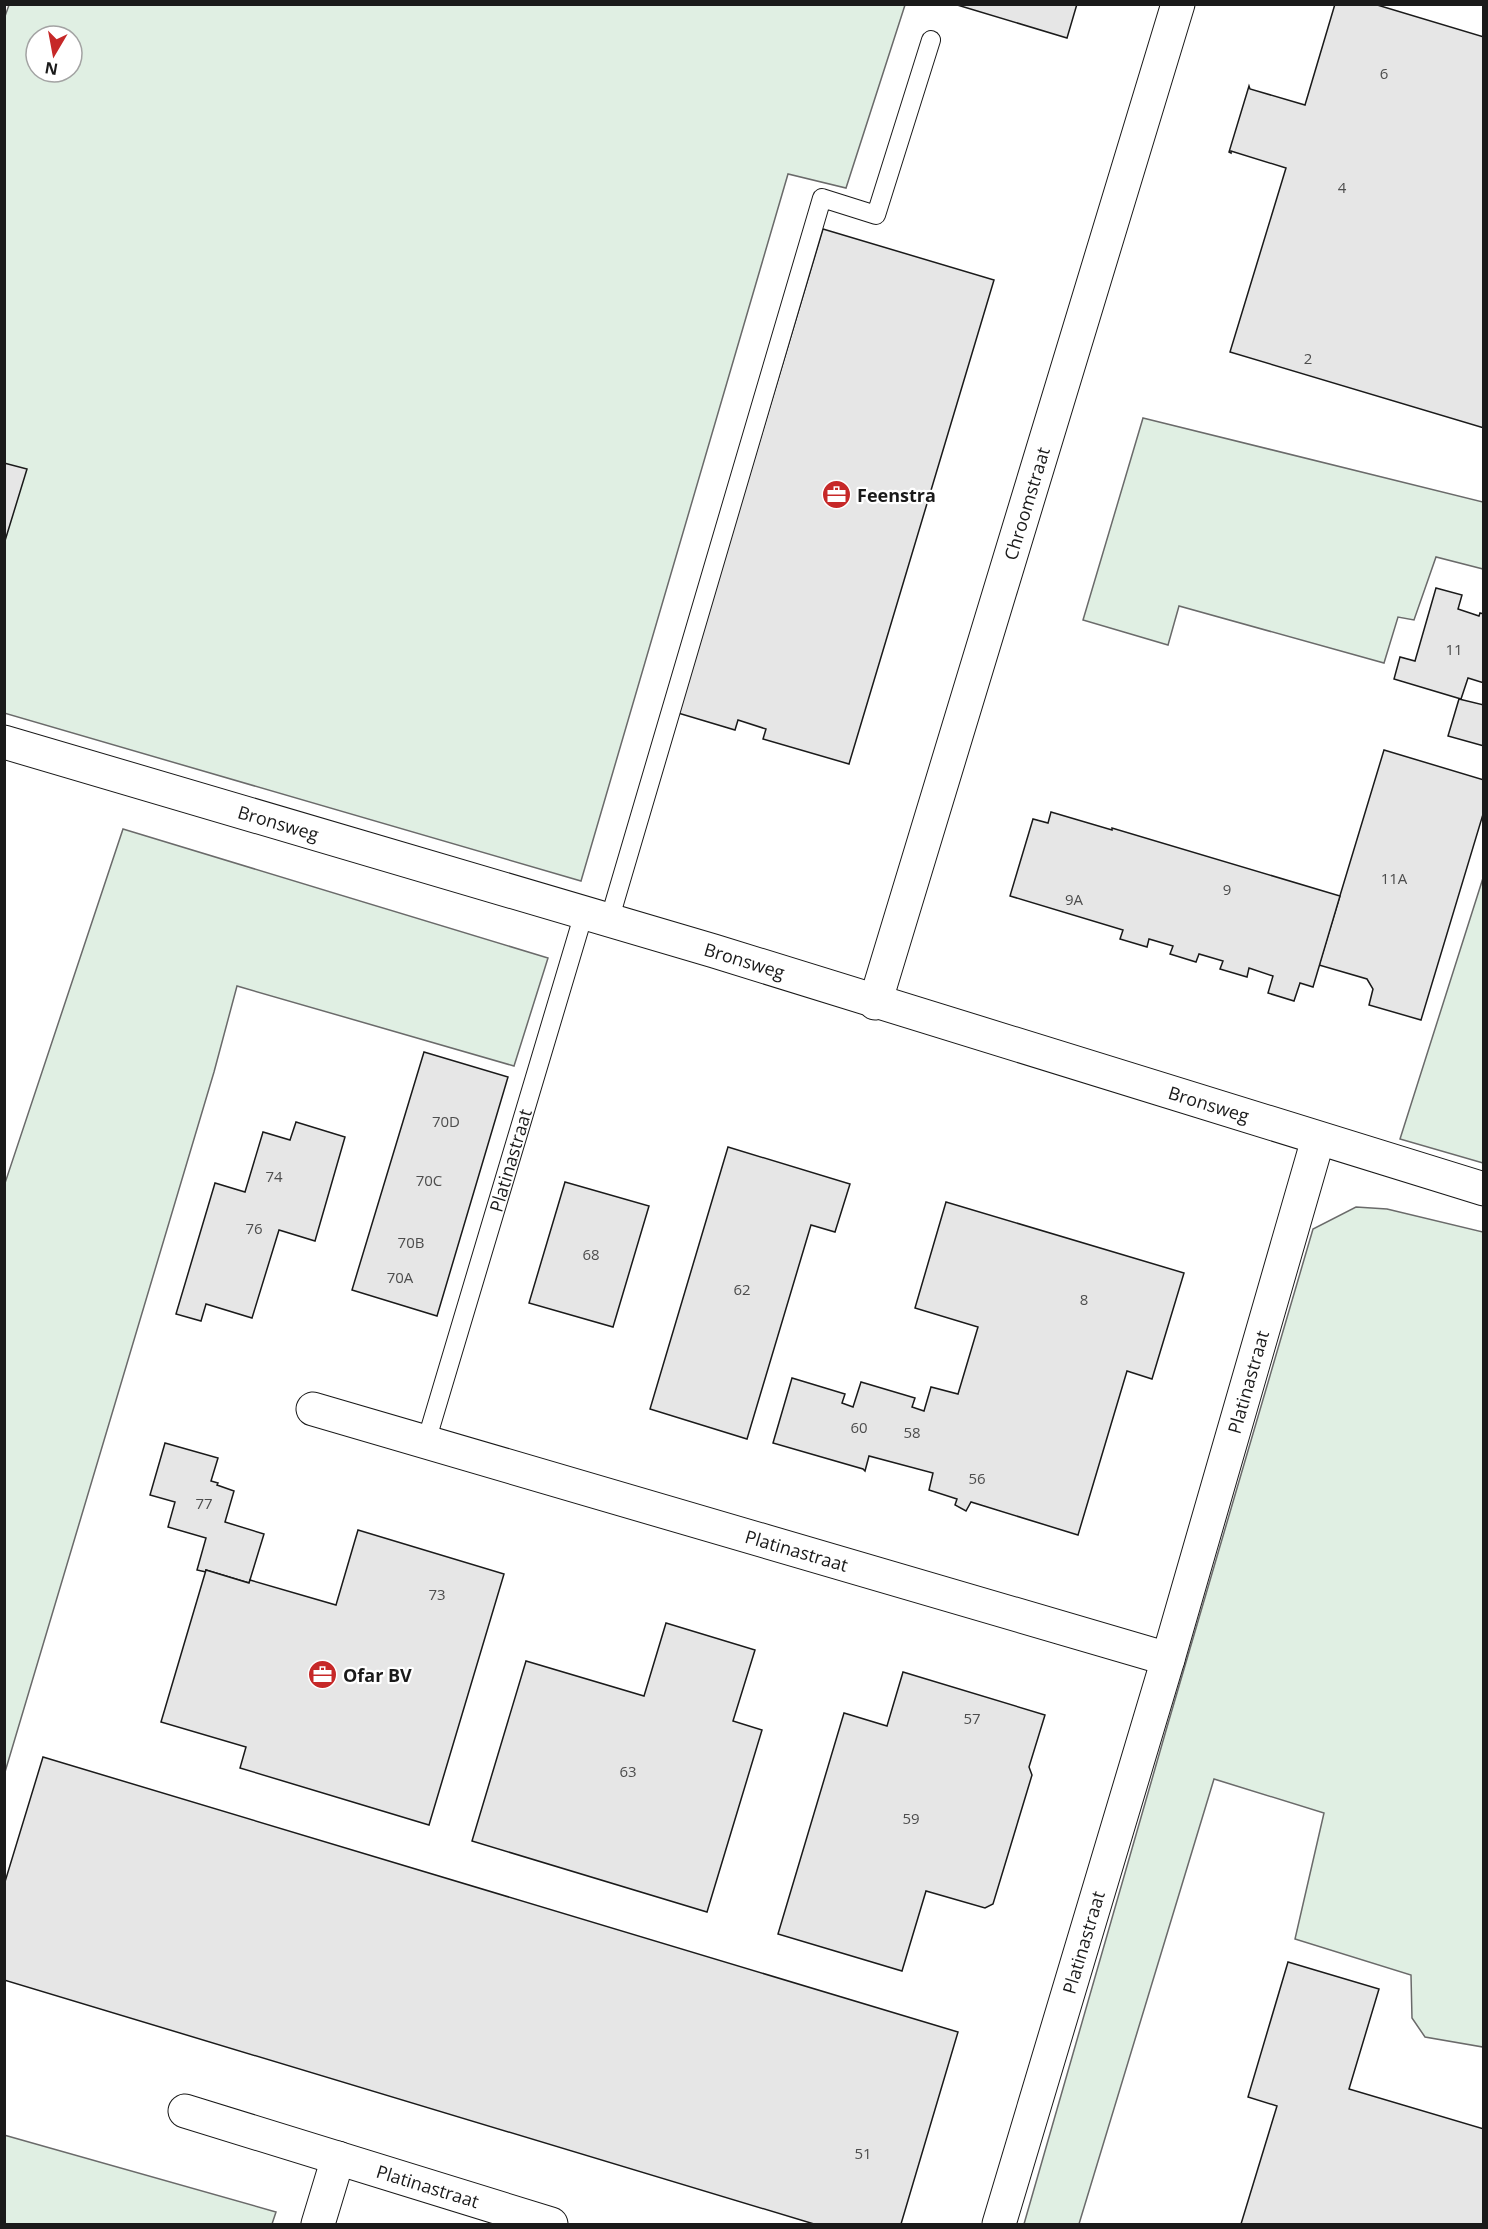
<svg xmlns="http://www.w3.org/2000/svg" width="1488" height="2229" viewBox="0 0 1488 2229" font-family="'Open Sans',sans-serif">
  <rect width="100%" height="100%" fill="#fff"/>
  <g fill="#e0efe3" stroke="#6a6a6a" stroke-width="1.5" fill-rule="evenodd">
    <path d="M 9,5 L 905,5 L 846,188 L 788,174 L 581,881 L 4,713 L 4,19 ZM 36,36 L 72,36 L 72,72 L 36,72 Z"/>
    <polygon points="1143,418 1483,502 1483,569 1436,557 1414,620 1398,617 1384,663 1179,606 1168,645 1083,620"/>
    <polygon points="123,829 548,958 514,1066 237,986 214,1072 5,1772 5,1183"/>
    <polygon points="1483,878 1483,1163 1400,1139"/>
    <polygon points="1356,1207 1387,1209 1483,1232 1483,2047 1425,2037 1412,2018 1411,1975 1295,1939 1324,1813 1214,1779 1079,2224 1024,2224 1167,1727 1313,1229"/>
    <polygon points="4,2135 276,2212 272,2224 5,2224"/>
  </g>
  <g fill="#e6e6e6" stroke="#1a1a1a" stroke-width="1.5">
    <polygon points="954,4 1077,4 1067,38"/>
    <polygon points="1335,4 1374,4 1484,37 1484,428 1230,352 1286,168 1231,151 1231,153 1229,152 1249,86 1250,89 1305,105"/>
    <polygon points="823,229 994,280 849,764 763,739 766,729 738,720 735,730 678,713"/>
    <polygon points="4,463 27,469 4,544"/>
    <polygon points="1436,588 1462,595 1458,609 1479,616 1480,613 1484,614 1484,683 1468,678 1461,699 1394,679 1400,657 1415,661"/>
    <polygon points="1459,699 1484,705 1484,746 1448,736"/>
    <polygon points="1384,750 1484,780 1484,811 1421,1020 1369,1005 1373,989 1367,979 1319,965"/>
    <polygon points="1051,812 1112,830 1112,828 1340,896 1313,987 1300,983 1294,1001 1268,993 1273,976 1249,968 1247,977 1220,969 1223,961 1199,954 1196,962 1170,954 1173,946 1149,939 1147,947 1120,939 1123,930 1010,896 1033,819 1048,823"/>
    <polygon points="424,1052 508,1077 437,1316 352,1290"/>
    <polygon points="296,1122 345,1137 315,1241 279,1230 252,1318 206,1304 201,1321 176,1314 215,1183 245,1192 263,1132 290,1140"/>
    <polygon points="728,1147 850,1184 835,1232 811,1225 747,1439 650,1409"/>
    <polygon points="565,1182 649,1206 613,1327 529,1303"/>
    <polygon points="946,1202 1184,1273 1152,1379 1127,1371 1078,1535 971,1502 966,1511 955,1505 957,1499 929,1490 933,1473 869,1456 865,1471 863,1469 773,1443 792,1378 845,1394 842,1403 853,1407 861,1382 915,1398 912,1407 924,1411 931,1387 958,1394 978,1327 915,1308"/>
    <polygon points="165,1443 218,1458 211,1481 218,1483 217,1485 234,1491 225,1522 264,1534 249,1583 206,1570 206,1572 197,1570 206,1538 168,1527 175,1502 150,1495"/>
    <polygon points="358,1530 504,1574 429,1825 240,1768 246,1747 161,1722 206,1570 249,1583 250,1580 336,1605"/>
    <polygon points="666,1623 755,1650 733,1721 762,1730 707,1912 472,1841 526,1661 644,1696"/>
    <polygon points="903,1672 1045,1715 1029,1767 1032,1775 993,1904 985,1908 926,1891 902,1971 778,1934 844,1713 887,1726"/>
    <polygon points="43,1757 958,2032 901,2224 814,2224 4,1980 4,1885"/>
    <polygon points="1288,1962 1379,1989 1349,2089 1484,2129 1484,2224 1241,2224 1277,2106 1248,2097"/>
  </g>
  <g fill="none" stroke-linecap="round" stroke-linejoin="round">
    <defs>
      <g id="service">
        <polyline points="609,921 822,198 876,215 931,40"/>
        <path id="s1" d="M 426,1442 L 584,913"/>
      </g>
      <g id="minor">
        <path id="s2" d="M 4,742 L 714,951 L 1484,1189"/>
        <path id="s3" d="M 875,1003 L 1178,4"/>
        <path id="s4" d="M 313,1409 L 1168,1659"/>
        <path id="s5" d="M 185,2111 L 551,2224"/>
        <polyline points="318,2224 338,2158"/>
        <path id="s6" d="M 999,2224 L 1168,1659 L 1318,1139"/>
      </g>
    </defs>
    <use href="#service" stroke="#1a1a1a" stroke-width="20"/>
    <use href="#minor" stroke="#1a1a1a" stroke-width="35"/>
    <use href="#service" stroke="#fff" stroke-width="18"/>
    <use href="#minor" stroke="#fff" stroke-width="33"/>
  </g>
  <defs>
    <symbol id="office-disc" viewBox="-11 -11 22 22"><circle r="9.5" fill="#c62828" stroke="#fff"/><path d="M-6-3h4V-5.5h4V-3h4V5H-6ZM-1-4.5V-3h2v-1.5ZM-6 0V1H6V0Z" fill="#fff"/></symbol>
  </defs>
  <g fill-rule="evenodd">
    <use href="#office-disc" x="820" y="478" width="33" height="33"/>
    <use href="#office-disc" x="306" y="1658" width="33" height="33"/>
  </g>
  <g text-anchor="middle" dominant-baseline="central" stroke-width="4.5" stroke-linejoin="round" paint-order="stroke">
    <g font-size="15" fill="#4d4d4d">
      <text x="1384" y="73">6</text>
      <text x="1342" y="187">4</text>
      <text x="1308" y="358">2</text>
      <text x="1454" y="649">11</text>
      <text x="1394" y="878">11A</text>
      <text x="1227" y="889">9</text>
      <text x="1074" y="899">9A</text>
      <text x="446" y="1121">70D</text>
      <text x="274" y="1176">74</text>
      <text x="429" y="1180">70C</text>
      <text x="254" y="1228">76</text>
      <text x="411" y="1242">70B</text>
      <text x="591" y="1254">68</text>
      <text x="400" y="1277">70A</text>
      <text x="742" y="1289">62</text>
      <text x="1084" y="1299">8</text>
      <text x="859" y="1427">60</text>
      <text x="912" y="1432">58</text>
      <text x="977" y="1478">56</text>
      <text x="204" y="1503">77</text>
      <text x="437" y="1594">73</text>
      <text x="972" y="1718">57</text>
      <text x="628" y="1771">63</text>
      <text x="911" y="1818">59</text>
      <text x="863" y="2153">51</text>
    </g>
    <g font-size="18" font-weight="bold" fill="#1a1a1a" stroke="#fff" text-anchor="start">
      <text x="857" y="495">Feenstra</text>
      <text x="343" y="1675">Ofar BV</text>
    </g>
    <g font-size="18" fill="#1a1a1a" stroke="#fff">
      <text stroke="none"><textPath href="#s3" startOffset="522">Chroomstraat</textPath></text>
      <text stroke="none"><textPath href="#s2" startOffset="286">Bronsweg</textPath></text>
      <text stroke="none"><textPath href="#s2" startOffset="772">Bronsweg</textPath></text>
      <text stroke="none"><textPath href="#s2" startOffset="1258">Bronsweg</textPath></text>
      <text stroke="none"><textPath href="#s1" startOffset="294">Platinastraat</textPath></text>
      <text stroke="none"><textPath href="#s6" startOffset="878">Platinastraat</textPath></text>
      <text stroke="none"><textPath href="#s4" startOffset="504">Platinastraat</textPath></text>
      <text stroke="none"><textPath href="#s6" startOffset="294">Platinastraat</textPath></text>
      <text stroke="none"><textPath href="#s5" startOffset="254">Platinastraat</textPath></text>
    </g>
  </g>
  <rect width="1488" height="2229" fill="none" stroke="#1a1a1a" stroke-width="12"/>
  <g transform="translate(54 54) rotate(190)"><circle r="28" fill="#ffffff" stroke="#a3a3a3" stroke-width="1.5"/>
  <path d="M0-4.5L10 22L0 15L-10 22Z" fill="#c62828"/>
  <text y="-9" font-size="16" font-weight="bold" text-anchor="middle" fill="#1a1a1a">N</text>
  </g>
</svg>
